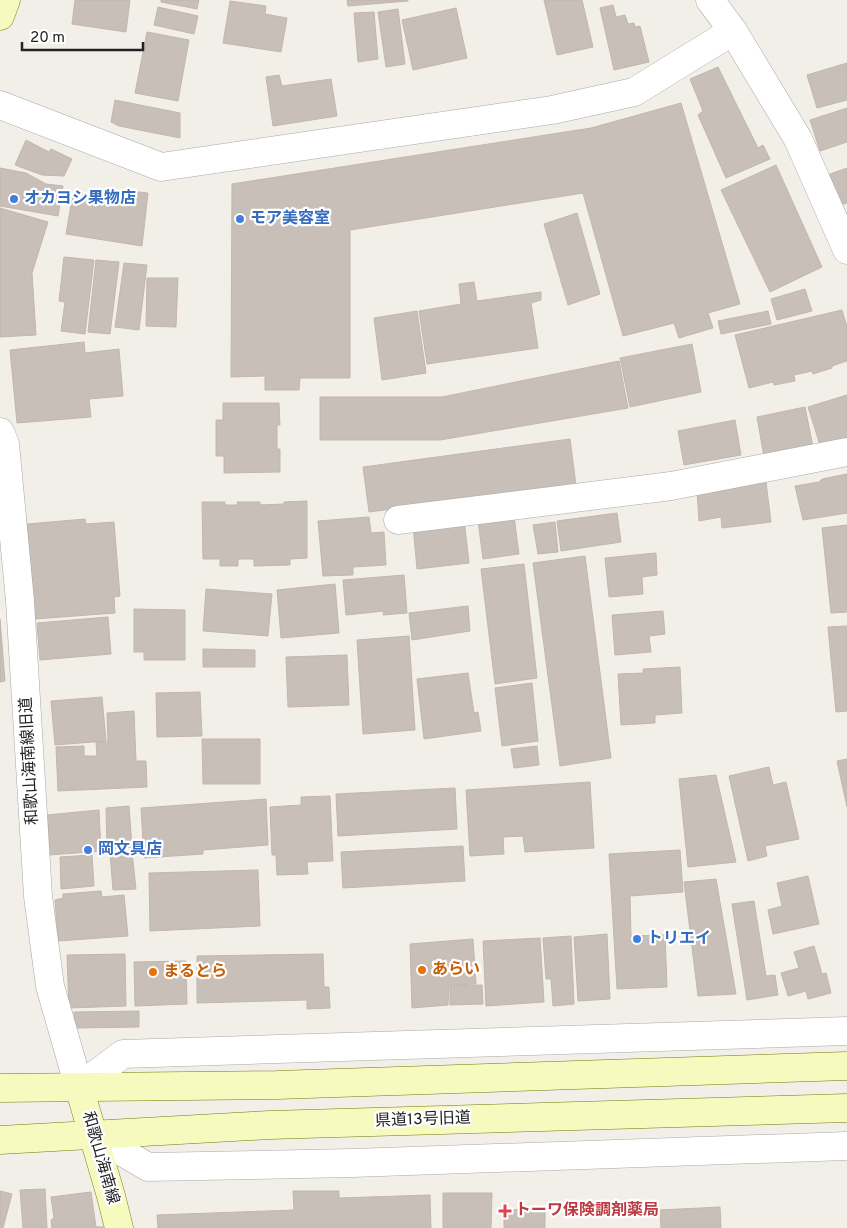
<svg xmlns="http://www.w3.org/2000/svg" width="847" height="1228" viewBox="0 0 847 1228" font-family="Overpass,'Noto Sans JP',sans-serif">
  <rect width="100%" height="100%" fill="#f2efe9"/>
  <g fill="#c7bfb8" stroke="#c4b6ab">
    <polygon points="75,0 130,0 126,32 72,24"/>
    <polygon points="161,0 199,0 197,9 161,2"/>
    <polygon points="347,0 408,0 408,1 348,6"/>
    <polygon points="544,0 582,0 593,47 557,55"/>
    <polygon points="230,1 266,6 265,14 287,18 281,52 223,43"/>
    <polygon points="613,5 616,17 625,15 628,24 634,23 635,27 640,26 649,62 614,70 600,8"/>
    <polygon points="158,7 198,16 194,34 154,25"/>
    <polygon points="456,8 467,58 413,70 402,20"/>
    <polygon points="398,9 405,64 386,67 378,12"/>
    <polygon points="374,12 378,59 358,62 354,13"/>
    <polygon points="147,32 189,40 178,101 135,93"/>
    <polygon points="847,63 847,100 817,108 807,75"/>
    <polygon points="718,67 758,148 763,145 770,159 726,178 698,115 703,111 690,79"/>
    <polygon points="279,75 282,86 331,79 337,116 273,126 266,77"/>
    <polygon points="115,100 180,113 180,138 119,126 111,122"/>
    <polygon points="681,103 740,304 708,313 713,328 679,338 674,323 623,336 583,193 350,230 350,378 300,378 299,390 265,390 265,376 231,377 232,184 591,128"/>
    <polygon points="847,108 847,142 820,151 810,120"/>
    <polygon points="26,140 49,152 51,149 72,159 64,176 42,175 15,165"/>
    <polygon points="776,165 822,267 770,292 721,190"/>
    <polygon points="0,168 26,173 46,184 63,186 58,216 0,206"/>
    <polygon points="847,168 847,203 840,205 830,174"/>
    <polygon points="129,191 148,193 142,246 66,234 73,193 127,200"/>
    <polygon points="0,208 48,222 32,273 36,335 0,337"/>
    <polygon points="577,213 600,294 568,305 544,224"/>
    <polygon points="64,257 94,260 85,334 61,331 65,302 59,301"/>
    <polygon points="96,260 119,262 110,334 88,332"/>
    <polygon points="124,263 147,265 139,330 115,327"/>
    <polygon points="147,278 178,278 176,327 146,326"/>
    <polygon points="474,282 477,301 541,292 541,300 531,303 538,348 427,364 419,311 461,304 459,284"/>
    <polygon points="805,289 812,311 777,320 771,299"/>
    <polygon points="842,310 847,327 847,361 832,366 832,368 813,374 812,371 794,375 795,381 774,385 773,382 749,388 735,335"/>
    <polygon points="417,311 426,373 382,380 374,318"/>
    <polygon points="768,311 771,324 721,334 718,321"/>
    <polygon points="84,342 85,353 119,349 123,396 89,399 91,417 17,423 10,350"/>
    <polygon points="692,344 701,392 630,407 620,358"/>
    <polygon points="619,361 628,408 440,440 320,440 320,397 442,397"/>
    <polygon points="847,395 847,441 821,448 808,407"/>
    <polygon points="223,403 279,403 280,425 277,425 277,449 280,449 280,472 224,473 224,456 216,456 216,420 223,420"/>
    <polygon points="805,407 813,447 764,457 757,417"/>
    <polygon points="735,420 741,455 684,465 678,431"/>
    <polygon points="570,439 576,485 369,512 363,467"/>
    <polygon points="847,474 847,513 803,520 795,486 819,482 822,479"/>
    <polygon points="766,482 771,522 722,528 721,517 699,521 697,491"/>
    <polygon points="307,501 307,558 290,559 290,565 254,566 254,559 238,559 238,566 220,566 220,559 203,559 202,502 225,502 225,505 238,505 237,502 260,502 260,505 284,504 284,502"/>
    <polygon points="617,513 621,542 561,551 557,521"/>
    <polygon points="514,516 519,554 483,559 478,521"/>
    <polygon points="369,517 371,533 384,532 386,565 353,567 353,575 323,576 318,521"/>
    <polygon points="85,519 86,524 114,522 120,596 114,597 115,613 35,619 27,524"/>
    <polygon points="464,519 469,563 417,569 413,525"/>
    <polygon points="555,522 558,552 538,554 533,525"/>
    <polygon points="847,525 847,612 831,613 822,528"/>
    <polygon points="656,553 657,575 642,577 643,594 609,597 605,558"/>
    <polygon points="585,556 611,758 560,766 533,563"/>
    <polygon points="524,564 537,678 495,684 481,569"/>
    <polygon points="404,575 407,613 383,615 384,611 346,615 343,580"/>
    <polygon points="335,584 339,633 281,638 277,590"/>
    <polygon points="206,589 272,594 268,636 203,631"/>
    <polygon points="468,606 470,631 412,640 409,613"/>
    <polygon points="134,609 185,610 185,660 144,660 144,652 134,652"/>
    <polygon points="663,611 665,634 649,636 651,652 615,655 612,615"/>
    <polygon points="108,617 111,654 40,660 37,623"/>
    <polygon points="0,619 5,681 0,682"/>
    <polygon points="847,626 847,711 836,712 828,627"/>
    <polygon points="409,636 415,730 363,734 357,640"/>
    <polygon points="203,649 255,650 255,667 203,667"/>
    <polygon points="347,655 349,705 288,707 286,657"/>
    <polygon points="680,667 682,713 655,715 655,723 621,725 618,674 643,673 643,669"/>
    <polygon points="468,673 474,713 478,712 481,731 424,739 417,679"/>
    <polygon points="532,683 538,741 502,746 495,688"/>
    <polygon points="200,692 202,736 157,737 156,693"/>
    <polygon points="102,697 106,741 55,745 51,701"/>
    <polygon points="134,711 136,761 146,761 147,787 58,791 56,747 84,746 84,756 97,756 96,742 108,742 107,713"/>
    <polygon points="202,739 260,739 260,784 203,784"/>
    <polygon points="537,746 539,765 514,768 511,749"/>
    <polygon points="847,759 847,807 837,761"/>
    <polygon points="769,767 773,785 786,782 799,839 765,846 767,856 748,861 729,776"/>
    <polygon points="716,775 736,862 688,867 679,779"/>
    <polygon points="590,782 594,848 525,852 523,836 503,837 504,854 470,856 466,790"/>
    <polygon points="455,788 457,829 338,836 336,794"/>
    <polygon points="330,796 333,861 307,862 308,874 277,875 276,855 272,855 270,807 301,805 301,797"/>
    <polygon points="266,799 268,845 203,850 203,854 144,858 141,808"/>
    <polygon points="129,806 132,847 107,849 106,808"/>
    <polygon points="99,810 101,851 50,855 47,815"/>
    <polygon points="463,846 465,881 343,888 341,852"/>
    <polygon points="680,850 683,892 630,896 631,936 665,935 667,987 617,989 609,854"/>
    <polygon points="132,852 136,889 113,890 110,853"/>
    <polygon points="92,855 94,886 61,889 60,857"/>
    <polygon points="258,870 260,926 150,931 149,873"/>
    <polygon points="808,876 819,924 773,934 768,910 782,906 777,883"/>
    <polygon points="716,879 736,994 698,996 684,882"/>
    <polygon points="101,891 102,897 124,895 128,936 58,941 55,900 63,898 63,894"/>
    <polygon points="754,901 766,976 775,975 778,995 747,1000 732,904"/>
    <polygon points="607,934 610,999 578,1001 574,937"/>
    <polygon points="571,936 574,1004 553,1006 551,979 546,979 543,938"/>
    <polygon points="540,938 544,1002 486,1006 483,941"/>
    <polygon points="473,939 476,984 449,985 448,1005 412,1008 410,944"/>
    <polygon points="814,946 822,974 826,973 831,993 808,999 806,991 788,996 781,973 799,968 794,952"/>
    <polygon points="125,954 126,1006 69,1008 67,955"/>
    <polygon points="323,954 324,987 329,987 330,1008 307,1009 307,1000 197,1003 197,956"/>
    <polygon points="186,961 187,1004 135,1006 134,962"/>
    <polygon points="482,985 483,1004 450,1005 450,986"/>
    <polygon points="139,1011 139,1027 75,1028 74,1012"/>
    <polygon points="45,1189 47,1228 23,1228 20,1190"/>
    <polygon points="0,1191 12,1194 3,1228 0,1227"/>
    <polygon points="293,1191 339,1191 339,1198 430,1195 431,1228 158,1228 157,1215 294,1210"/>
    <polygon points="91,1192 96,1227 103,1227 103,1228 52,1228 51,1220 54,1218 51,1197"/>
    <polygon points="443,1193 492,1193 491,1228 443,1228"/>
    <polygon points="720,1207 721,1228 661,1228 660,1210"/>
    <polygon points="545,1209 545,1228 504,1228 504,1210"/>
  </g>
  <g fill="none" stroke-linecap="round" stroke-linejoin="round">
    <defs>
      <g id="street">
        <polyline points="710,0 733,31 798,139 847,250"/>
        <polyline points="0,105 161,167 552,110 634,92 733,31"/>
        <polyline points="0,432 5,444 20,601 38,896 50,986 79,1087 123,1054 847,1031"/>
        <polyline points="398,520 671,486 847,452"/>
        <polyline points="93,1135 148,1167 353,1163 847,1146"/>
      </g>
      <g id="secondary">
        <polyline points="0,16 6,0"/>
        <polyline points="79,1087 111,1196 119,1228"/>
        <polyline points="0,1088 277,1085 847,1066"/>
        <polyline points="0,1140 270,1125 847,1108"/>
      </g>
    </defs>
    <use href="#street" stroke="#a9a9a9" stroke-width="29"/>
    <use href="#secondary" stroke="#707d05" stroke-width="29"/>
    <use href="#street" stroke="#fff" stroke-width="28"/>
    <use href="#secondary" stroke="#f7fabf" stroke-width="28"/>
  </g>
  <g fill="#3f7fe0" stroke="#fff" stroke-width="2">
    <circle cx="14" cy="199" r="5"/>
    <circle cx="240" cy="219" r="5"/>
    <circle cx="88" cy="850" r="5"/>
    <circle cx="637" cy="939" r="5"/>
  </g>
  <g fill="#e8710a" stroke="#fff" stroke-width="2">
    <circle cx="422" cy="970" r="5"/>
    <circle cx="153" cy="972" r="5"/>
  </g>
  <path fill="#e0444e" stroke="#fff" stroke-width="2" d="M502.5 1203.5h5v5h5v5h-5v5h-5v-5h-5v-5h5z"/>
  <g text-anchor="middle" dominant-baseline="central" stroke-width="4.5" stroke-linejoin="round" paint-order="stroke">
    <g font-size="16" font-weight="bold" fill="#366cbe" stroke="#fff" text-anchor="start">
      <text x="24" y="199">オカヨシ果物店</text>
      <text x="250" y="219">モア美容室</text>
      <text x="98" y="850">岡文具店</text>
      <text x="647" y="939">トリエイ</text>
    </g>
    <g font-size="16" fill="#222" stroke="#fff">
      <text transform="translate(30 761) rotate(-93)">和歌山海南線旧道</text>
      <text transform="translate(423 1120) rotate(-2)">県道13号旧道</text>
      <text transform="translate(100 1158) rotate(74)">和歌山海南線</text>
    </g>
    <g font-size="16" font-weight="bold" fill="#c56008" stroke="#fff" text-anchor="start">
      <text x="432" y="970">あらい</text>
      <text x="163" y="972">まるとら</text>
    </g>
    <g font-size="16" font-weight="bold" fill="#be3a42" stroke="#fff" text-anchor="start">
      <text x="515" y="1211">トーワ保険調剤薬局</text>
    </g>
  </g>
  <path d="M22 42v8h121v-8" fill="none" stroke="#222222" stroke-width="2.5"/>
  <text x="30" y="42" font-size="15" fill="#222222" stroke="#ffffff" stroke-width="4" paint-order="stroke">20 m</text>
</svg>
